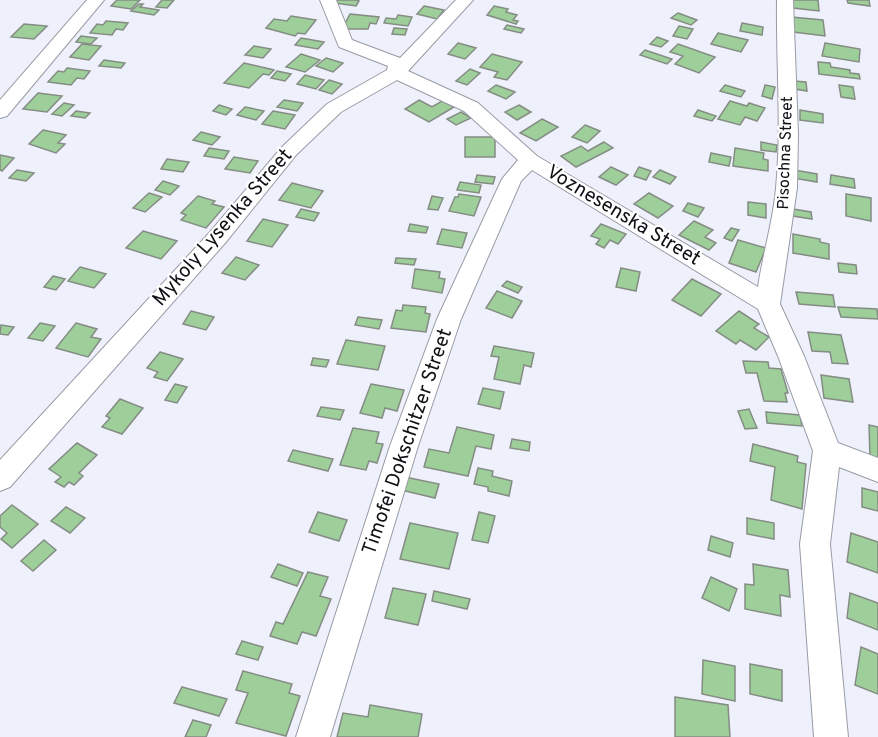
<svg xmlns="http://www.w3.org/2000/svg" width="878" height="737" viewBox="0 0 878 737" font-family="Overpass,sans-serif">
  <rect width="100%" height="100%" fill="#eef1fc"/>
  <g fill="#9ecf9a" stroke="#848c83" stroke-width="1.5">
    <polygon points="117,0 140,0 131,9 111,6"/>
    <polygon points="162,0 174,0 167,8 156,7"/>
    <polygon points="336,0 356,0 359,1 356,6 334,3"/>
    <polygon points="793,0 818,0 819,11 793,8"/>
    <polygon points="847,0 869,0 870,6 848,3"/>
    <polygon points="139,4 143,4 140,7 159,10 154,15 131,11"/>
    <polygon points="424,6 444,10 437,19 417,14"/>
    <polygon points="494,6 508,9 506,12 517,15 513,20 518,21 516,24 487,15"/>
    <polygon points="678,13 697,20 691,25 671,18"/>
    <polygon points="350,14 379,17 376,24 370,23 368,29 342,29"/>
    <polygon points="398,15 412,17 408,26 384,23 386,18 396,19"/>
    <polygon points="291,16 316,20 305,34 298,33 295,36 266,28 274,19 287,21"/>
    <polygon points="791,17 823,20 825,36 793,32"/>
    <polygon points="106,21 128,23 123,30 116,29 112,35 90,33 97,24 103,25"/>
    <polygon points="742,23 763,27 762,35 740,31"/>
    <polygon points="24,24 47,26 34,39 11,37"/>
    <polygon points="507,25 524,29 521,33 504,29"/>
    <polygon points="679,26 693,29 687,39 673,36"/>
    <polygon points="394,28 407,29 405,35 392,34"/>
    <polygon points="718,33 748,40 741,52 711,44"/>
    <polygon points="81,36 97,38 91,44 76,42"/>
    <polygon points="657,37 668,41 661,47 650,44"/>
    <polygon points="301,38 324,42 318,49 295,45"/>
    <polygon points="458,43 476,48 465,59 448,54"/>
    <polygon points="825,43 860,49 859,62 822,56"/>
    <polygon points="82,44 101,46 89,60 70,57"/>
    <polygon points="678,44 715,57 699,73 675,64 683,56 670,52"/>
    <polygon points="254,46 271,49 263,58 245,55"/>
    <polygon points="645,50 672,59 667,64 640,55"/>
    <polygon points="301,54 320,60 305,72 286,67"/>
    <polygon points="492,54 522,62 507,80 494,77 498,72 480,67"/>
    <polygon points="326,58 343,63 333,72 316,66"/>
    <polygon points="104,60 125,63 121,68 99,66"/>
    <polygon points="818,62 830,63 831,67 850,70 850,73 859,74 860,79 819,74"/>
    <polygon points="244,63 274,70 269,75 263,74 249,88 224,83"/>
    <polygon points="67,68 90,71 84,79 77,78 71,85 48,82 58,71 64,72"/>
    <polygon points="470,69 480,73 467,85 456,81"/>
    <polygon points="277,71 291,74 285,81 271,78"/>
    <polygon points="305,75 324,80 316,89 297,84"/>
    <polygon points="329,80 342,84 332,94 319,90"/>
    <polygon points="794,81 806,82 807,91 795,89"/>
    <polygon points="496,85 515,92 506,99 488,91"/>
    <polygon points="725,85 745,91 741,97 720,91"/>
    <polygon points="765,85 775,87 772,99 762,96"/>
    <polygon points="839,85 853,87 855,99 841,97"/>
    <polygon points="38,93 62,96 47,112 23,109"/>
    <polygon points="284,100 303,103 297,111 277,107"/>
    <polygon points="419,100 432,107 442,101 454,107 429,122 405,109"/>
    <polygon points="730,101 747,106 749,103 765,108 757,121 745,117 740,125 718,119"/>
    <polygon points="64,103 74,105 62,116 52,114"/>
    <polygon points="219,105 232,109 226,115 213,111"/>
    <polygon points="519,105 531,112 517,120 505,112"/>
    <polygon points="245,107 264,111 256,120 237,115"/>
    <polygon points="698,110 716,116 712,121 694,116"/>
    <polygon points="800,110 823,114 823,123 800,120"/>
    <polygon points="76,111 90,113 85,118 71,116"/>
    <polygon points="273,111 295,115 285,129 262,124"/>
    <polygon points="461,112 471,118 456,125 447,119"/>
    <polygon points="542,119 558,127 536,141 520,133"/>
    <polygon points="585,125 600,131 587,143 572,137"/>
    <polygon points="43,130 66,135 58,143 65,144 56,153 29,144"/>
    <polygon points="201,132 220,137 212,145 193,140"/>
    <rect x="465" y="137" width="30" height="20"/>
    <polygon points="604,142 613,148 576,167 561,156 581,146 588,151"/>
    <polygon points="761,142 777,145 776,152 761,150"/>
    <polygon points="209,148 229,151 224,159 204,156"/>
    <polygon points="735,148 764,153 763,159 768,160 768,171 733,166"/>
    <polygon points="711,153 731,157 729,166 709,162"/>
    <polygon points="0,155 14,158 2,171 0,170"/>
    <polygon points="234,157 258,161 250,173 225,169"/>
    <polygon points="167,159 189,162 183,172 161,169"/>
    <polygon points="611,167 628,175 616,185 599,177"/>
    <polygon points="639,167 651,171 646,180 634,176"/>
    <polygon points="17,170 34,173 26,181 9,178"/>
    <polygon points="660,170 676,177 670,184 653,177"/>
    <polygon points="794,170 817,174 817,182 793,178"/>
    <polygon points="477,175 495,177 493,184 475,182"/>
    <polygon points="831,175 854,179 855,188 830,184"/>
    <polygon points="163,181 179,186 170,195 155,190"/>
    <polygon points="460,182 481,185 479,193 457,190"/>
    <polygon points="292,183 323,191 311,208 279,200"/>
    <polygon points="149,193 162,197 145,212 133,208"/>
    <polygon points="649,193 673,206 658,218 634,204"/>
    <polygon points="459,194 481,197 474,216 449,211 455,197 458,197"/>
    <polygon points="846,194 871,198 871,221 846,216"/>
    <polygon points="198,196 215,201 212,204 224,207 206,228 181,220 186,215 181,213"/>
    <polygon points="432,196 443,198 438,210 428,209"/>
    <polygon points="748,202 766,204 766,218 748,215"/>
    <polygon points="688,203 704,208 698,217 683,211"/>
    <polygon points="301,209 319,213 314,221 296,217"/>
    <polygon points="793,209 811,212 812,219 793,216"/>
    <polygon points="263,219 288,225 272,247 247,241"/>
    <polygon points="694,221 713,230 705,237 716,243 709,250 679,235"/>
    <polygon points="410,224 428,227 426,233 408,231"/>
    <polygon points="601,224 626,234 618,244 610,240 604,248 596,244 600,239 591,236"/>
    <polygon points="731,228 739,230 732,241 724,238"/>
    <polygon points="442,229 467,233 462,248 437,244"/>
    <polygon points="143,231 177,241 161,259 126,248"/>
    <polygon points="793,234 820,239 820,242 829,244 829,259 793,253"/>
    <polygon points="738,240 766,248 756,272 729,263"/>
    <polygon points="236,257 259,265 245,280 222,273"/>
    <polygon points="396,258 416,259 414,265 395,263"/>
    <polygon points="838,263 856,265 857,274 839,272"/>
    <polygon points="80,267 106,274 94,288 68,281"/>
    <polygon points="621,268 640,272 636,291 616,287"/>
    <polygon points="415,269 440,272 439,278 445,279 442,293 412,288"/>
    <polygon points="53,276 65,279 56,290 44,287"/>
    <polygon points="692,279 721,294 701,316 672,300"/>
    <polygon points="507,281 522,287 518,293 502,286"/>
    <polygon points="497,291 522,301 512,318 486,308"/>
    <polygon points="796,292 833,295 835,307 799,304"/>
    <polygon points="403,305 426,307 425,313 430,314 426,332 391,328 396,310 402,311"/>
    <polygon points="838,307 877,309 878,319 841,317"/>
    <polygon points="191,311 214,317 206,330 183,324"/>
    <polygon points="739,311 759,324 754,328 769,337 756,350 740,340 736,344 716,331"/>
    <polygon points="358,317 382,320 379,329 355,325"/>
    <polygon points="40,323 55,326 43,341 28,338"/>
    <polygon points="76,323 97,329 91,337 101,339 88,357 56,348"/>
    <polygon points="1,325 14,327 8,335 0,334"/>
    <polygon points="808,332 841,335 848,364 832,363 830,352 812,351"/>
    <polygon points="346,340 385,346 378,370 337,364"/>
    <polygon points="494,346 534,353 531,367 524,365 520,384 494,379 499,357 491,356"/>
    <polygon points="160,352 183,359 167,381 154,377 158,372 147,368"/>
    <polygon points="313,358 329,360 326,367 311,365"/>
    <polygon points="743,361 768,362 769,368 781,369 788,393 785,393 787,402 764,401 757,373 746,373"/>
    <polygon points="821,375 849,379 853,402 824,398"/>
    <polygon points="175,384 187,387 177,403 165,400"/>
    <polygon points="371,384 404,390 397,411 385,408 382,418 360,413"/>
    <polygon points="483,388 504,392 500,409 478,404"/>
    <polygon points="120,399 143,408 122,434 102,427 110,418 106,416"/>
    <polygon points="321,407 344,410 340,420 317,416"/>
    <polygon points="749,409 757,428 745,429 738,411"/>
    <polygon points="766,412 800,415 802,426 767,423"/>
    <polygon points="869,425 878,427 878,460 870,458"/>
    <polygon points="457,427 494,435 491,449 476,446 468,476 424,467 429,449 449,453"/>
    <polygon points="353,428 379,432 376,443 383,444 377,463 369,461 366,470 340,465"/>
    <polygon points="512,439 530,442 529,451 510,448"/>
    <polygon points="77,443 97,455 79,473 83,476 74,485 69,482 64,487 55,482 61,477 49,469"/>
    <polygon points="753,444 798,456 797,462 806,464 802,509 771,500 775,467 750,461"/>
    <polygon points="293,450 333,459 328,471 288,461"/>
    <polygon points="478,468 493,471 492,476 512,481 509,496 488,491 488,487 474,484"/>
    <polygon points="405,477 439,484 435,498 401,490"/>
    <polygon points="862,488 878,492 878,511 862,507"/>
    <polygon points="12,505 38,524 12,548 1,539 7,533 0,527 0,516"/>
    <polygon points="66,507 85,518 70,533 51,521"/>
    <polygon points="318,512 347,520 339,541 309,532"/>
    <polygon points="479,512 495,516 488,543 472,540"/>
    <polygon points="747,518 774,523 774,539 747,534"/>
    <polygon points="410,523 458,533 449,569 400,559"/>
    <polygon points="851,533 878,542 878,573 847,562"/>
    <polygon points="711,536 733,543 730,557 708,550"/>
    <polygon points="44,540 56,550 33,571 21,561"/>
    <polygon points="278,564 303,573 297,586 271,577"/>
    <polygon points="753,564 788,570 790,597 780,595 781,616 745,609 745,584 754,585"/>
    <polygon points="308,572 328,577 320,596 331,599 316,636 302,632 297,644 270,636 276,622 283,624"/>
    <polygon points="711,577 737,589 729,611 702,598"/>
    <polygon points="393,588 426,594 418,625 385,618"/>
    <polygon points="434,591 470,599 467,609 432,601"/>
    <polygon points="850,593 878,603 878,630 847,618"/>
    <polygon points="242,641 263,647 258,660 236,654"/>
    <polygon points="861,647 878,654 878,694 855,685"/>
    <polygon points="703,660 735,666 735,701 702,694"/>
    <polygon points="750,664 782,670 782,701 750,694"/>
    <polygon points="243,671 292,684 289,693 300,696 286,736 236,723 248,693 236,690"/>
    <polygon points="182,687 227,699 219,716 174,703"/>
    <polygon points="675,697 728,705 730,737 675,737"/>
    <polygon points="370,705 422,714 418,737 337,737 343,713 368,717"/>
    <polygon points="193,720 211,725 206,737 185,737"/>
  </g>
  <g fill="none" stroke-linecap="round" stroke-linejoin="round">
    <defs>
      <g id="street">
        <polygon points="87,0 104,0 7,116 0,118 0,100"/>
        <path d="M 320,0 L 336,0 L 352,40 L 400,58 L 456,0 L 473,0 L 408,71 L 478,103 L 537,156 L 758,287 C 763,253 773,222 776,188 C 782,125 776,62 777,0 L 793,0 L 798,134 L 797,188 L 780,304 L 804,356 L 838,443 L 878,458 L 878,482 L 839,467 L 830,544 L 848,737 L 814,737 L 800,544 L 813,451 L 778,356 L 758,309 L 532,170 L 521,181 L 461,319 L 418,446 L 330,737 L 296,737 L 390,446 L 437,319 L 502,179 L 518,160 L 464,111 L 397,80 L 341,112 L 296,155 L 226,242 L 10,487 L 0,491 L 0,460 L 210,232 L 282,147 L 327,104 L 387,70 L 388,66 L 339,47 Z"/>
      </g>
    </defs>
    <use href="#street" stroke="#989ba5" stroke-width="2"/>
    <use href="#street" fill="#fff" fill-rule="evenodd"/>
  </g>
  <g text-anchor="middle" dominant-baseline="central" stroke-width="4.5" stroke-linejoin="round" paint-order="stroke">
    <g font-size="16" fill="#101115" stroke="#fff">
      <text transform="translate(786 153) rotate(-88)">Pisochna Street</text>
    </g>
    <g font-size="20" fill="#101115" stroke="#fff">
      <text transform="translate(623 216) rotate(31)">Voznesenska Street</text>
      <text transform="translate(223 228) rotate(-49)">Mykoly Lysenka Street</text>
      <text transform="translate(408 442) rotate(-71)">Timofei Dokschitzer Street</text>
    </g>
  </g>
</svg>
